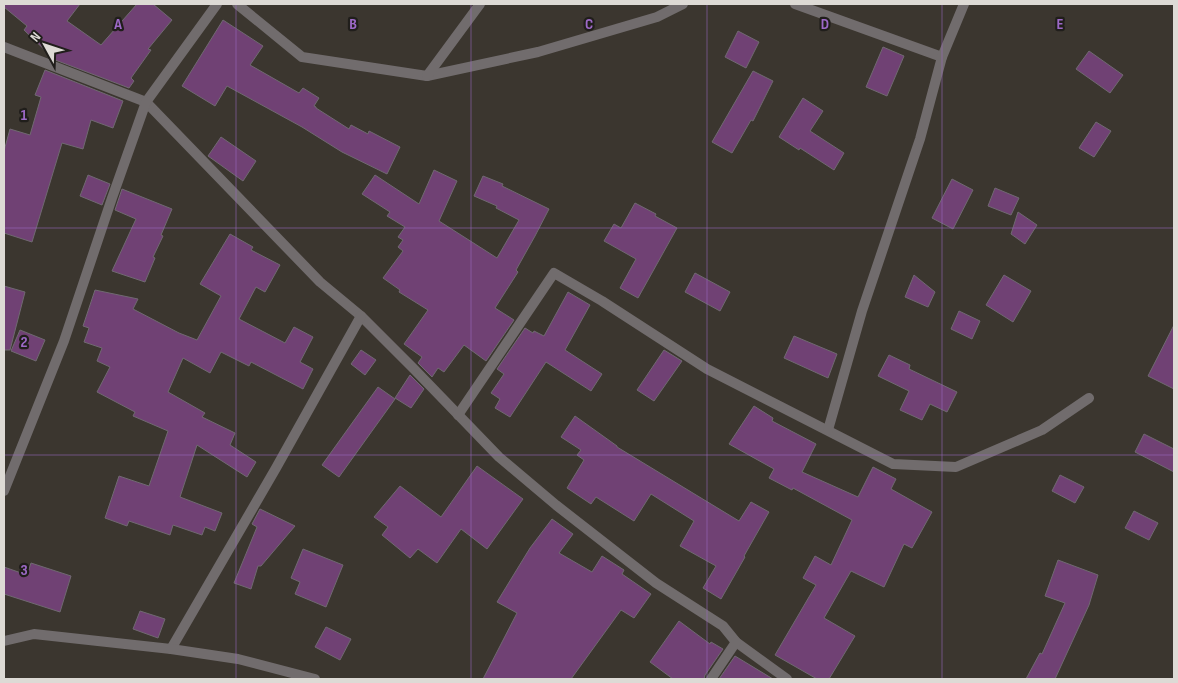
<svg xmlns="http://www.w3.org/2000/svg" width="1178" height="683" viewBox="0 0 1178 683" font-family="'Sofia Sans Condensed',sans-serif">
  <rect width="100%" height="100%" fill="#3b362f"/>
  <g fill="#704174" stroke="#706971">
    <polygon points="4,4 80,4 67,21 101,45 137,4 153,4 172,20 148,49 151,50 131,78 134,81 129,88 50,58 51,56 24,30 27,26 4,7"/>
    <polygon points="223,20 263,46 250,65 299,93 303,88 319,98 314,106 316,107 316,108 349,129 351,125 368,134 369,131 400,147 387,174 342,152 302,127 227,86 215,106 182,86"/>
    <polygon points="738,31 759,42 746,68 725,57"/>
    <polygon points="883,47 904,56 887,96 866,87"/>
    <polygon points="1089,51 1123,75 1110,93 1076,69"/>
    <polygon points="45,70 123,101 113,128 91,120 83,149 62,143 32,242 4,233 4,151 10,129 30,135 41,97 35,95"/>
    <polygon points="753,71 773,81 753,121 751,120 732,153 712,142"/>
    <polygon points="803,98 823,111 810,131 844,153 834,170 800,148 799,150 779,137"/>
    <polygon points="1096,122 1111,131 1094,157 1079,148"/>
    <polygon points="221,137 256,161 243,181 208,156"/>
    <polygon points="434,170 457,181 439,221 497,258 519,220 496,208 497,206 474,196 483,176 503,184 502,186 549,209 535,236 516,270 518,272 495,308 514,320 486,361 464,345 444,372 438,368 432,377 418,363 422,357 404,344 428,310 399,292 400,290 383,278 403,251 398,247 403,240 398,237 405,227 387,216 390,212 362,194 375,175 419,204"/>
    <polygon points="88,175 110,184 102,205 80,196"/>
    <polygon points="952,179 973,190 953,229 932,218"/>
    <polygon points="995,188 1019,198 1011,215 988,206"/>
    <polygon points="122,189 172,209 161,235 163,236 153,257 155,258 145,282 112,271 136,219 115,210"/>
    <polygon points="635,203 656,214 655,216 677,228 638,298 620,288 636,259 604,241 614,224 621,228"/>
    <polygon points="1018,212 1037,225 1025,244 1011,234"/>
    <polygon points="230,234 253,247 251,250 280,265 265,292 256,287 239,319 285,343 294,327 313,337 300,362 313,369 303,389 251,362 249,366 221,352 210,373 183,358 168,392 205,413 202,417 235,433 230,445 256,462 247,477 197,445 180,497 222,513 215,531 205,527 202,535 173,525 170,535 129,521 127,526 105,518 119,476 149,486 168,431 133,416 135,412 97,392 110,367 97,361 102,348 84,342 89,328 83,326 95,290 138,299 133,309 179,333 197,340 221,296 200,284"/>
    <polygon points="695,273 730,292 720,311 685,292"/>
    <polygon points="914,275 935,292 928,307 905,297"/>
    <polygon points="1004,275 1031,291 1013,322 986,305"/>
    <polygon points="4,286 25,292 10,350 4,350"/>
    <polygon points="568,292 590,305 565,350 602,374 591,391 546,362 510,417 495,408 500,399 491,393 504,374 497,369 525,328 533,333 534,331 544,336"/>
    <polygon points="959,311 980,321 972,339 951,329"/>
    <polygon points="1174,325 1174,389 1148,376"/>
    <polygon points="20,330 45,340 36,361 11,351"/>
    <polygon points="794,336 837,354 828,378 784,358"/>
    <polygon points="361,350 376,360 365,375 351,364"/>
    <polygon points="664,350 682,361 654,401 637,390"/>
    <polygon points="889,355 910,365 909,369 957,392 947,412 930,404 922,420 900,410 909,391 878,376"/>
    <polygon points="410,375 424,389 411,408 395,398"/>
    <polygon points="378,387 395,399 339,477 322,465"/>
    <polygon points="754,406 773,418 772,421 816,444 802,472 858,497 873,467 896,479 891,489 932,512 912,548 904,544 884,587 851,571 824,618 855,636 829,679 817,679 775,655 816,585 803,578 815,556 831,565 852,520 793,488 792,490 769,478 774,469 729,444"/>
    <polygon points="575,416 617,446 617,447 739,521 751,502 769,512 744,556 745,557 721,599 703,588 716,566 680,546 694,521 651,494 634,521 596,497 591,504 567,488 584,460 577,455 581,450 561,437"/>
    <polygon points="1144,434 1174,449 1174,472 1135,452"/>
    <polygon points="477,466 523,499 487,549 461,529 437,563 418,549 410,558 382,535 388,527 374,517 400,486 441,517"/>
    <polygon points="1060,475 1084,487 1075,503 1052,491"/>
    <polygon points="260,509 295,526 261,566 258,566 251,589 234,583 257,527 252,524"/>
    <polygon points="1134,511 1158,523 1149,540 1125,528"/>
    <polygon points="552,519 573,534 559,553 592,572 602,556 624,570 622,574 651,594 634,618 621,610 571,679 483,679 517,613 497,602 530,548"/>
    <polygon points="303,549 343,565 326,607 295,594 300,582 291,578"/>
    <polygon points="1058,560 1098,575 1089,605 1055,679 1026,679 1040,653 1042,654 1065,603 1045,596"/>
    <polygon points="31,563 71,576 60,612 4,594 4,567 27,575"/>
    <polygon points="140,611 165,619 158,638 133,629"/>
    <polygon points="679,621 710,644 711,642 723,649 705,675 704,679 673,679 650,662"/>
    <polygon points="326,627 351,639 340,660 315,647"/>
    <polygon points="735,656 773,679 719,679"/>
  </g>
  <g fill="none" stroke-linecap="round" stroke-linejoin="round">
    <g stroke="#716c6d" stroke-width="10">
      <polyline points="237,4 302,57 427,76 538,52 657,17 683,4"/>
      <polyline points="795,4 942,57"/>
      <polyline points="4,47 146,102 320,282 361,316 414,369 499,457 556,505 656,583 723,626 736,642 787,679"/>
      <polyline points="427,76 480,4"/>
      <polyline points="458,415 554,273 602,301 707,369 893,464 956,467 1042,430 1089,398"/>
      <polyline points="828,430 862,311 920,139 942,57 964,4"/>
      <polyline points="4,491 64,341 112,198 146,102 217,4"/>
      <polyline points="4,641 34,634 171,649 276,468 361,316"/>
      <polyline points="171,649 238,659 315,679"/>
      <polyline points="711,679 736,642"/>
    </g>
  </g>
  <path fill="none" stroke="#9d69c7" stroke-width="1" stroke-opacity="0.55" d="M 236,4 L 236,679M 471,4 L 471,679M 707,4 L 707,679M 942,4 L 942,679M 4,228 L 1174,228M 4,455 L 1174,455"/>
  <g font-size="16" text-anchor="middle" font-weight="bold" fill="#9d69c7" stroke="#201e1b" stroke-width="4.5" stroke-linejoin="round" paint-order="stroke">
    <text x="118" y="29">A</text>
    <text x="353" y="29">B</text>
    <text x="589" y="29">C</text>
    <text x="825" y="29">D</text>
    <text x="1060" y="29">E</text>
    <text x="24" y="120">1</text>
    <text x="24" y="347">2</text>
    <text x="24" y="575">3</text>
  </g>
  <rect width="1178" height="683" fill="none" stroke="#dddad5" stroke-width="10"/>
  <g transform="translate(45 45) rotate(310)" stroke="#201e1b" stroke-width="4" paint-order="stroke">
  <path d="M0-4L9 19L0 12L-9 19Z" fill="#dddad5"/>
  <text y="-8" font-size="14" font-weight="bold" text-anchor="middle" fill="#dddad5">N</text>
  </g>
</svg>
